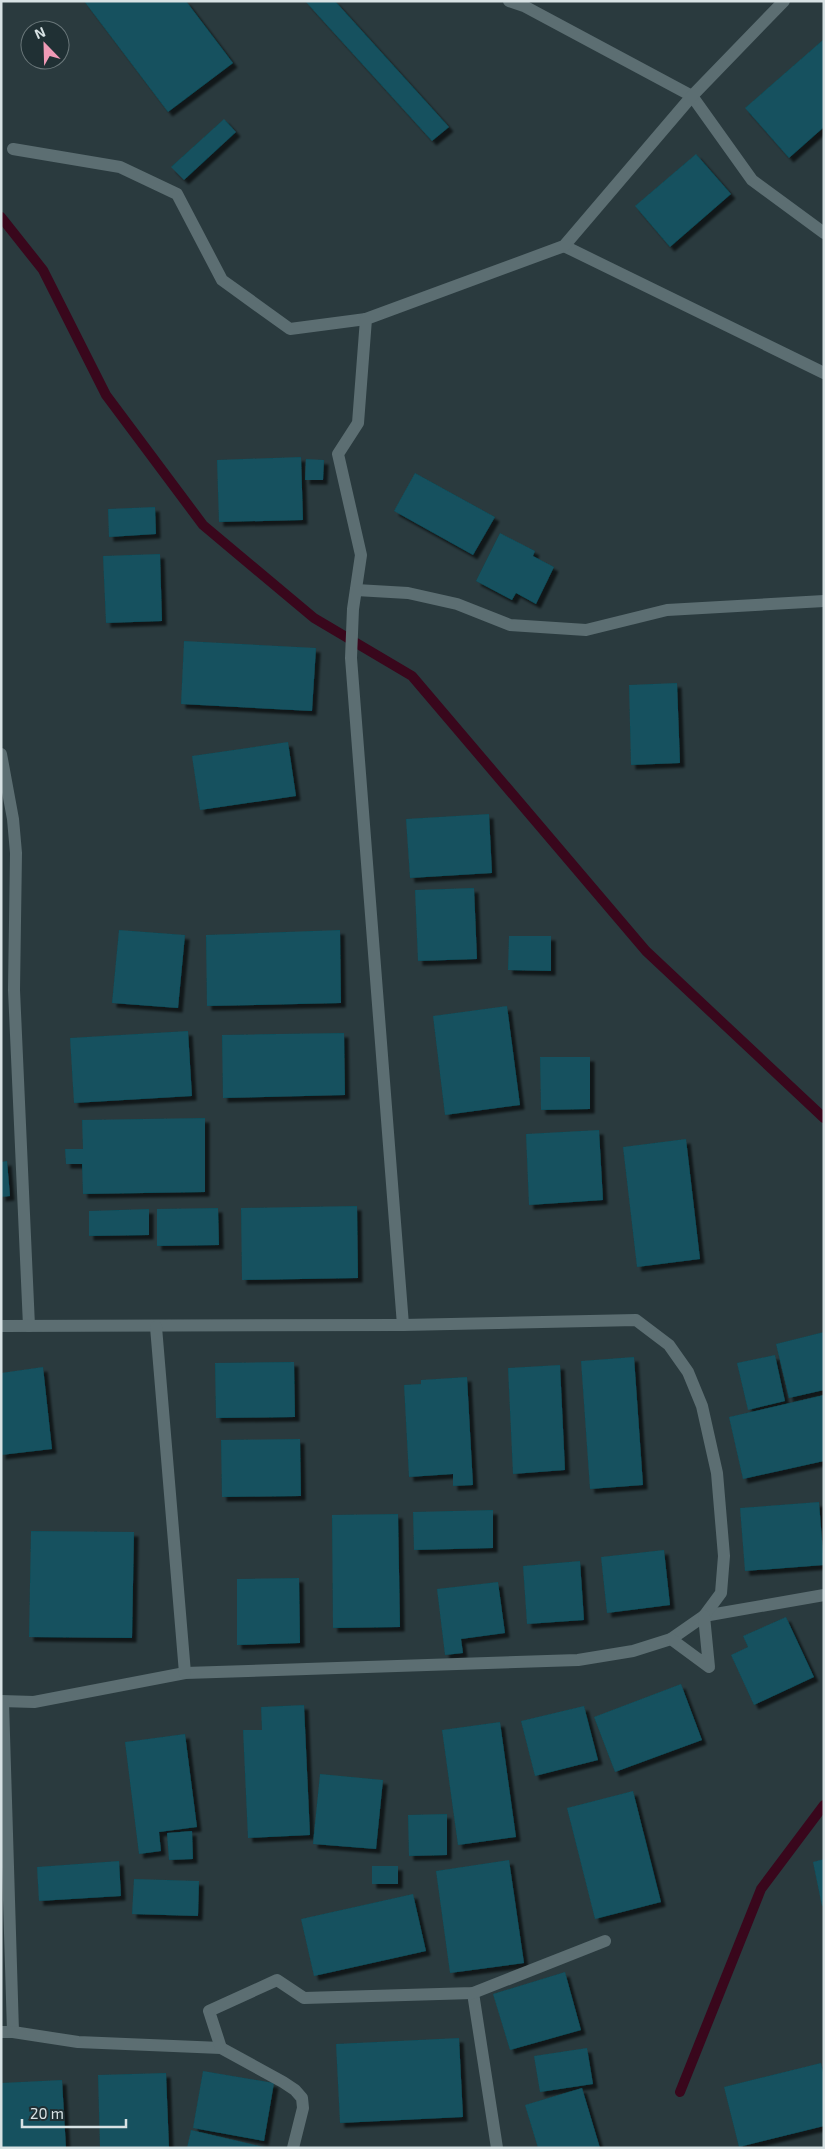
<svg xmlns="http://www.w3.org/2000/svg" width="825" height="2149" viewBox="0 0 825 2149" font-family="'Exo 2',sans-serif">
  <defs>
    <filter id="shadow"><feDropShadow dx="4.5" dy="4.5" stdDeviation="1" flood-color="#0009"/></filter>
  </defs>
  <rect width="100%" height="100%" fill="#2a3a3e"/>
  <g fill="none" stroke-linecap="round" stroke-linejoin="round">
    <g stroke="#39071c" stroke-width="10">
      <polyline points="1,217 43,270 106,395 203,525 314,618 412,676 646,951 824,1118"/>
      <polyline points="680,2092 761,1889 824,1805"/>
    </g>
  </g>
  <g fill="#12515e" filter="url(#shadow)">
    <polygon points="84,1 186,1 233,63 168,112"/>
    <polygon points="305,1 335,1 449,127 432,141"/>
    <polygon points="824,39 824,127 789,158 745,108"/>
    <polygon points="224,119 236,132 184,180 171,167"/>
    <polygon points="696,154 731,194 670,247 635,206"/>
    <polygon points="301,457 303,520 219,522 217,460"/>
    <polygon points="306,459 324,460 323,480 305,480"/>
    <polygon points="415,473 495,517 473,555 394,511"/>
    <polygon points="155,507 156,534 109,537 108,509"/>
    <polygon points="500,533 535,551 533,556 554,567 536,604 516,593 512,600 476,581"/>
    <polygon points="160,554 162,621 106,623 103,556"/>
    <polygon points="184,641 316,648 312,711 181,704"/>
    <polygon points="677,683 680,763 631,765 629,685"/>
    <polygon points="288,742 296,796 200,810 192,756"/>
    <polygon points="489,814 492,873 410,878 406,819"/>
    <polygon points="474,888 477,959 418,961 415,890"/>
    <polygon points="119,930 185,935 178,1008 112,1003"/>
    <polygon points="340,930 341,1003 207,1006 206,935"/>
    <polygon points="509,936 551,936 551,971 508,970"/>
    <polygon points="507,1006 520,1105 445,1115 433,1016"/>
    <polygon points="188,1031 192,1096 74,1103 70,1038"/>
    <polygon points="344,1033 345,1095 223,1098 222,1035"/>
    <polygon points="540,1057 590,1057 590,1109 541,1110"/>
    <polygon points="205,1118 205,1192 83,1194 82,1164 66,1164 65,1149 83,1149 82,1120"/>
    <polygon points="599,1130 603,1200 529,1205 526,1134"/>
    <polygon points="686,1139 700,1259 637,1267 623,1147"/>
    <polygon points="7,1161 10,1196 1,1197 1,1162"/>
    <polygon points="357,1206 358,1278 242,1280 241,1208"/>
    <polygon points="218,1208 219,1245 157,1246 157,1209"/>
    <polygon points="149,1209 149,1235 89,1236 89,1211"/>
    <polygon points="824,1332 824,1390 789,1398 776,1344"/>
    <polygon points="775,1355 785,1401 748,1410 737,1363"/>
    <polygon points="634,1357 643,1485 590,1489 581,1361"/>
    <polygon points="294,1362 295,1417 216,1418 215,1363"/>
    <polygon points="560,1365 565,1470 513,1474 508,1368"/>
    <polygon points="43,1367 52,1449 1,1455 1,1373"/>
    <polygon points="467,1377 473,1485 453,1486 453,1474 409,1477 404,1385 421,1384 421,1380"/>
    <polygon points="824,1395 824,1461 743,1479 729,1417"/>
    <polygon points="300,1439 301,1496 222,1497 221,1440"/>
    <polygon points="819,1502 824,1565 745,1571 740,1508"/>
    <polygon points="493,1510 493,1548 414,1550 413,1512"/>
    <polygon points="398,1514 400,1627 333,1628 332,1515"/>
    <polygon points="31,1531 134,1532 132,1638 29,1637"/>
    <polygon points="664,1550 670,1605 607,1613 601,1557"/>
    <polygon points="580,1561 584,1620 527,1624 523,1566"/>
    <polygon points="299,1578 300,1643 237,1645 237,1579"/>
    <polygon points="498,1582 505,1633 461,1639 463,1653 445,1655 437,1589"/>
    <polygon points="786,1617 814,1677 754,1705 731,1655 748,1647 743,1636"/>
    <polygon points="681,1684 702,1740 615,1772 594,1717"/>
    <polygon points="304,1705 310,1835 248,1838 243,1730 262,1730 261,1707"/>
    <polygon points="584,1706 598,1760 535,1776 521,1721"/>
    <polygon points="500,1722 516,1837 458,1845 442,1730"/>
    <polygon points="185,1734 197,1827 159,1832 161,1851 139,1854 125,1742"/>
    <polygon points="320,1774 383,1780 376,1849 313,1844"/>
    <polygon points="633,1791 661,1902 595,1919 567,1808"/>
    <polygon points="447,1814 447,1855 409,1856 408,1815"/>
    <polygon points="192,1831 193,1859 169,1860 167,1833"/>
    <polygon points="824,1859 824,1905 822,1906 813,1862"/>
    <polygon points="509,1860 524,1963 450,1973 436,1871"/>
    <polygon points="119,1861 121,1896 39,1901 37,1867"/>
    <rect x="372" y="1866" width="26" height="18"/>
    <polygon points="134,1879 199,1881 198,1916 132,1914"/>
    <polygon points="413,1894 426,1951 314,1976 301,1919"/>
    <polygon points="565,1972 581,2030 510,2050 493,1994"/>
    <polygon points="459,2038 463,2117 340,2123 336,2044"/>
    <polygon points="587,2048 593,2084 540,2092 534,2056"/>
    <polygon points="821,2063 824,2076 824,2126 739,2147 724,2087"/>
    <polygon points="203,2071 274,2083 264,2141 193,2128"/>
    <polygon points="166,2073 169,2148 100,2148 98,2075"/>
    <polygon points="62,2080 66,2148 1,2148 1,2083"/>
    <polygon points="582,2088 600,2148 538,2148 525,2105"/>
    <polygon points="191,2130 264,2147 264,2148 187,2148"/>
  </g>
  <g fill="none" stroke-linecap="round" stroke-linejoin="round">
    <polyline stroke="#5c6e72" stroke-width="12" points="704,1616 824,1595"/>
    <g stroke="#5c6e72" stroke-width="12">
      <polyline points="509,1 524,6 692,96 752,180 824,233"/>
      <polyline points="13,149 120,167 177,194 222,280 290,329 366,319"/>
      <polyline points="564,246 824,373"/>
      <polyline points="356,590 408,593 457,604 510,625 586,630 667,610 824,601"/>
      <polyline points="1,754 13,819 16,853 14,990 29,1326"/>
      <polyline points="403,1325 351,658 353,609 361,555 338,454 358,423 366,319 564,246 692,96 784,1"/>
      <polyline points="1,1326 403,1325 636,1320 669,1345 688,1372 702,1406 717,1473 724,1556 721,1593 704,1616 671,1639 633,1651 578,1660 185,1673 34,1702 1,1701"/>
      <polyline points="156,1327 185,1673"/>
      <polyline points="671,1639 709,1667 704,1616"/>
      <polyline points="473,1993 497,2148"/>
      <polyline points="1,2032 13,2032 3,1702"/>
      <polyline points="13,2032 78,2042 221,2048 283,2082 295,2090 302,2098 303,2108 293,2148"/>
      <polyline points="221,2048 209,2011 277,1980 304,1998 473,1993 605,1941"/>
    </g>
  </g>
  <rect width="825" height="2149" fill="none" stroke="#d8e2e4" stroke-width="5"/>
  <g transform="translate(45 45) rotate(337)"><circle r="24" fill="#203034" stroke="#6a777a"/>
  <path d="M0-4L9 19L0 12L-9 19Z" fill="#f09ab6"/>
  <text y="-8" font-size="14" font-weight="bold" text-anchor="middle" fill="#d8e2e4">N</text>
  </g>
  <path d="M22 2119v8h104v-8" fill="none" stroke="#d8e2e4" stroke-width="2.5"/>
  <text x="30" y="2119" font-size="15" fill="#d8e2e4" stroke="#203034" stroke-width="4" paint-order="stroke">20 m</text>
</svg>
